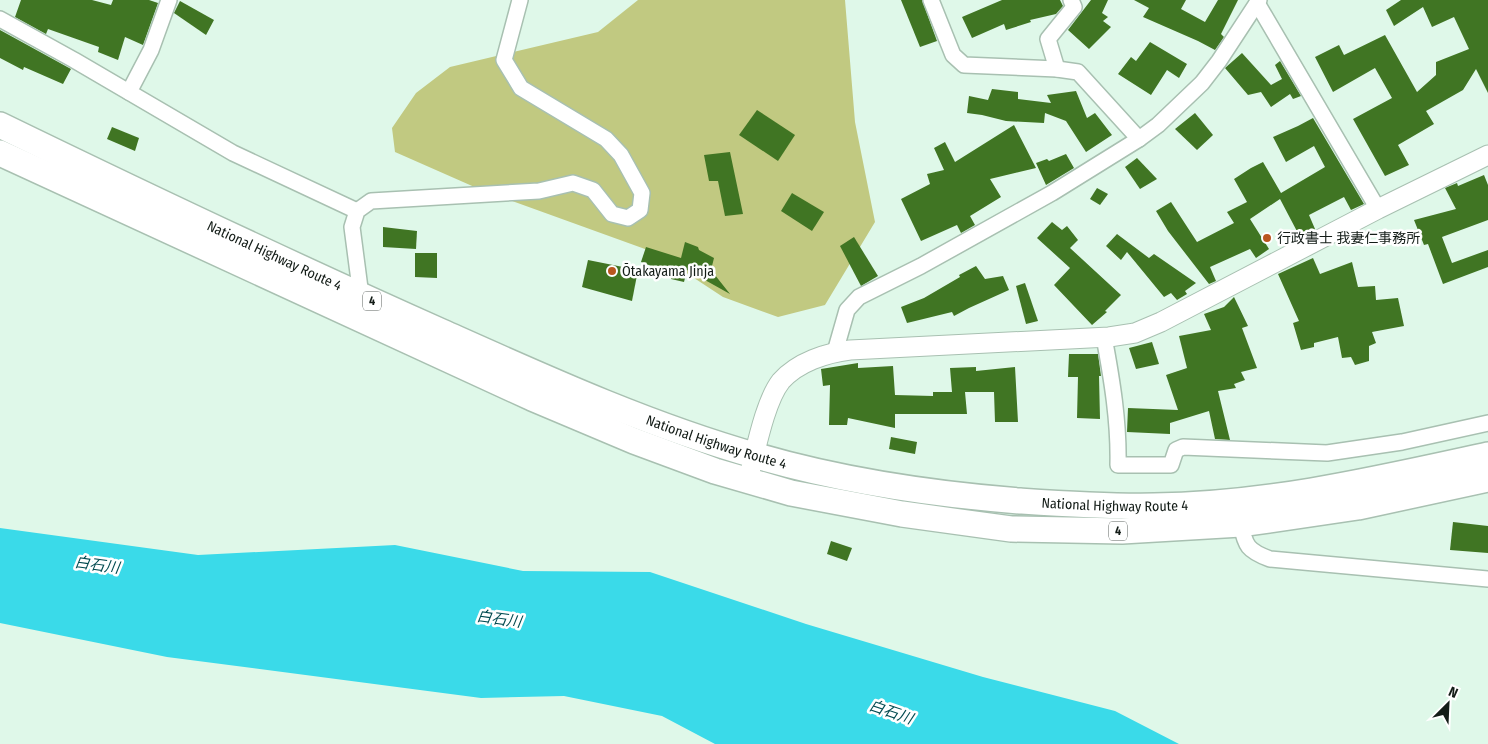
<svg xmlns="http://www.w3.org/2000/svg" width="1488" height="744" viewBox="0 0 1488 744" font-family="'Fira Sans Condensed','Noto Sans JP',sans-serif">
  <rect width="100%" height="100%" fill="#dff8e9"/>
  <polygon fill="#c1c981" points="638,0 845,0 855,122 875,222 825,305 778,317 723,297 656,253 479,189 395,152 392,128 416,93 450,67 598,32"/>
  <polygon fill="#3adae9" points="0,528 198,555 395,545 523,571 650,572 806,624 983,677 1115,711 1179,744 715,744 662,716 564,696 481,698 167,657 0,623"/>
  <g fill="#407523">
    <polygon points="21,0 92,0 111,5 113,0 149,0 158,3 143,45 125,37 118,60 98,52 99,47 48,29 46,34 15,17"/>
    <polygon points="901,0 922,0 937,41 920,47"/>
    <polygon points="1002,0 1060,0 1063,6 1056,14 1030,20 1031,22 1006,30 1004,24 972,38 962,17"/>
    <polygon points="1091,0 1108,0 1102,13 1108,17 1103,21 1111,27 1089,49 1068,30"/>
    <polygon points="1134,0 1186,0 1181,9 1205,22 1218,0 1238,0 1221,34 1224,37 1215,50 1198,41 1143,17 1149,8"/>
    <polygon points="1401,0 1488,0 1488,93 1476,69 1463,90 1426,111 1434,124 1398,145 1409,165 1385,176 1353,119 1392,98 1375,68 1333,92 1315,57 1339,45 1344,55 1385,35 1417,92 1436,75 1436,62 1469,49 1454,17 1432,27 1423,7 1394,26 1386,10"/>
    <polygon points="180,1 214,20 206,35 174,13"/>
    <polygon points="0,30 71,69 63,84 24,67 23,70 0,58"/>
    <polygon points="1150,42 1187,64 1179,78 1167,70 1151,95 1118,74 1131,57 1136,61"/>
    <polygon points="1242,53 1271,85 1282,79 1275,65 1280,61 1301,96 1293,99 1290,94 1271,107 1261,92 1248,95 1225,68"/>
    <polygon points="992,89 1018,92 1018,99 1051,103 1047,95 1076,91 1087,118 1095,113 1112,135 1086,152 1066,121 1045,113 1044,123 1006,121 982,115 967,113 969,96 988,100"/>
    <polygon points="757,110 795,135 778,161 739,135"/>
    <polygon points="1195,113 1213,135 1197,150 1175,129"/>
    <polygon points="1313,118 1364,204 1351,210 1344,197 1309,215 1315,229 1300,237 1280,199 1250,219 1269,249 1256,258 1250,249 1210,267 1216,281 1209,284 1168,231 1156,211 1171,202 1197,242 1234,223 1227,212 1247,202 1234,179 1251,168 1263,162 1281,193 1325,167 1314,146 1286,162 1273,137 1298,126"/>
    <polygon points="1014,125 1036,168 990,179 1001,197 970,216 975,225 961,233 957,225 921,241 901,199 930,184 927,174 944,170 934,148 945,142 955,162"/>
    <polygon points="112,127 139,138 135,151 107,139"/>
    <polygon points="730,152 743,214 725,216 718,181 709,181 704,155"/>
    <polygon points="1066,154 1074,168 1046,185 1036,163 1047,159 1049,161"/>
    <polygon points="1137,158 1157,179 1140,189 1125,167"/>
    <polygon points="1484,175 1488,185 1488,220 1442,237 1452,263 1488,250 1488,267 1443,284 1428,244 1424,245 1414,220 1456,209 1445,188 1457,183 1458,186"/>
    <polygon points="1097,188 1108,194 1100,205 1090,199"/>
    <polygon points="792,193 824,212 812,231 781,211"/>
    <polygon points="1052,222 1062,230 1067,226 1078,240 1070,248 1121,295 1105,311 1107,312 1092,325 1054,285 1070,268 1037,238"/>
    <polygon points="383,227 417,231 416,249 383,247"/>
    <polygon points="1117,234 1149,258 1154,254 1196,283 1185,291 1187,294 1177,300 1171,293 1164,297 1127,252 1121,260 1106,246"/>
    <polygon points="854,237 878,276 861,286 840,246"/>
    <polygon points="685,242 698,247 699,250 714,258 711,270 730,294 687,270 684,282 671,279 672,274 641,262 646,247 681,258"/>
    <polygon points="415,253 437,253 437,278 415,277"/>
    <polygon points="1313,258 1320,274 1352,262 1358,287 1375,286 1376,300 1398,298 1404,326 1372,332 1376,343 1369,346 1369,361 1355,365 1351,357 1342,358 1338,337 1314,343 1314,347 1301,350 1293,323 1299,321 1278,274"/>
    <polygon points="588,260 638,270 632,301 582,287"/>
    <polygon points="976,266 985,279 1003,276 1009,290 969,308 954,316 952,312 907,323 901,307 924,298 960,277 959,275"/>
    <polygon points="1025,283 1038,321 1026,324 1016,286"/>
    <polygon points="1234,297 1248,326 1242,328 1257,368 1241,372 1245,380 1234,384 1236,388 1218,391 1230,440 1215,439 1209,411 1170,423 1170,434 1127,432 1128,408 1178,410 1166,375 1187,368 1179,336 1211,330 1204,314 1224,307"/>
    <polygon points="1152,342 1159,364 1136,369 1129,348"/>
    <polygon points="1069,354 1098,354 1101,376 1099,376 1100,419 1077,418 1078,377 1068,377"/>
    <polygon points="858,363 858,368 893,366 895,395 933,396 933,392 952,392 950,368 976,367 976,371 1015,367 1018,422 995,422 994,392 965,392 967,414 895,414 895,428 848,418 847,425 829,425 830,385 823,386 821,369"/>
    <polygon points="891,437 917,442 915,454 889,449"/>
    <polygon points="1453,522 1488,526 1488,553 1450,550"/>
    <polygon points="831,541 852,548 847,561 827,554"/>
  </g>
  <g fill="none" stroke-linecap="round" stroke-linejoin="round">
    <defs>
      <g id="minor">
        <polyline points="931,0 953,55 964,65 1057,69 1078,72 1139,139"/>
        <polyline points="1257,3 1378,209"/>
        <polyline points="0,19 74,60 233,153 357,211"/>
        <polyline points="1057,69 1048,39 1074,7 1071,0"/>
        <polyline points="129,92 151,50 169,0"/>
        <polyline points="361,296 352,227 357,211 371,201 539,191 573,183 593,190 612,214 628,218 640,210 642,193 621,155 606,139 521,88 504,60 520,0"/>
        <path d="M 1104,337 C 1112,380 1119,422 1118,465 L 1171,465 L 1176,450 L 1183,447 L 1327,453 L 1402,442 L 1488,423"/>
        <polyline points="835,352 847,310 859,297 921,266 1052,193 1139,139 1158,125 1202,83 1219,61 1259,0"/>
        <path d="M 1241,524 C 1245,546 1248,551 1270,559 L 1488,579"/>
      </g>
      <path id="tertiary" d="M 751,468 C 757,444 766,400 781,381 C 798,362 826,353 850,350 L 1109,337 L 1135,333 L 1161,322 L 1378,209 L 1488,155"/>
      <g id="trunk">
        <path id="s1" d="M 0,125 C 146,196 294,266 442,332 C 545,378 648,425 757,456 C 843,481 931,494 1020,501 C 1065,504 1109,507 1154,506 C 1267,505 1378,479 1488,455"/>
        <polyline points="0,153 532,398 634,441 715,471 791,493 902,514 1011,529 1122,531 1241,524 1358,507 1488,479"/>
      </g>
    </defs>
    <use href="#minor" stroke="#a8c0b1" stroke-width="18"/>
    <use href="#tertiary" stroke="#a8c0b1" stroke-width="21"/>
    <use href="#trunk" stroke="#a8c0b1" stroke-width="28"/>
    <use href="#minor" stroke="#fff" stroke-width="15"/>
    <use href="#tertiary" stroke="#fff" stroke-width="19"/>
    <use href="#trunk" stroke="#fff" stroke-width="25"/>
  </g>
  <g fill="#b9561f" stroke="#fff" stroke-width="2">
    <circle cx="1267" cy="238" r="5"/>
    <circle cx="612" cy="271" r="5"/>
  </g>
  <g text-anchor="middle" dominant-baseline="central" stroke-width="5" stroke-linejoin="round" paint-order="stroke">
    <g fill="#fff" stroke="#5a605d" stroke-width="1">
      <rect x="363" y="291.5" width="18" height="19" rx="4"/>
      <rect x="1109" y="521.5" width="18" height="19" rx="4"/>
    </g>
    <g font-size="12" font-weight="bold" fill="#131c17">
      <text x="372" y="301">4</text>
      <text x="1118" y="531">4</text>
    </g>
    <g font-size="14" fill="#131c17" stroke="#fff" text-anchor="start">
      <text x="1277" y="238">行政書士 我妻仁事務所</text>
      <text x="622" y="271">Ōtakayama Jinja</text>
    </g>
    <g font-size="14" fill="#131c17" stroke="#fff">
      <text stroke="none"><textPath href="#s1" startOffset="304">National Highway Route 4</textPath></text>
      <text stroke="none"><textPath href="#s1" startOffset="784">National Highway Route 4</textPath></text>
      <text stroke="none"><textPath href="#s1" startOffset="1189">National Highway Route 4</textPath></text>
    </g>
    <g font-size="15" font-style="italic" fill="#034b51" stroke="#fff">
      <text transform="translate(97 565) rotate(8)">白石川</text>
      <text transform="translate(499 619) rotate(8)">白石川</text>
      <text transform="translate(891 712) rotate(19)">白石川</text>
    </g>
  </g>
  <g transform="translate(1448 704) rotate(24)" stroke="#ffffff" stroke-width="4" paint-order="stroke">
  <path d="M0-4L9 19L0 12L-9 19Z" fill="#131c17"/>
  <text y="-8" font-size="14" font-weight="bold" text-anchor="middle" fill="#131c17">N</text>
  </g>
</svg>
